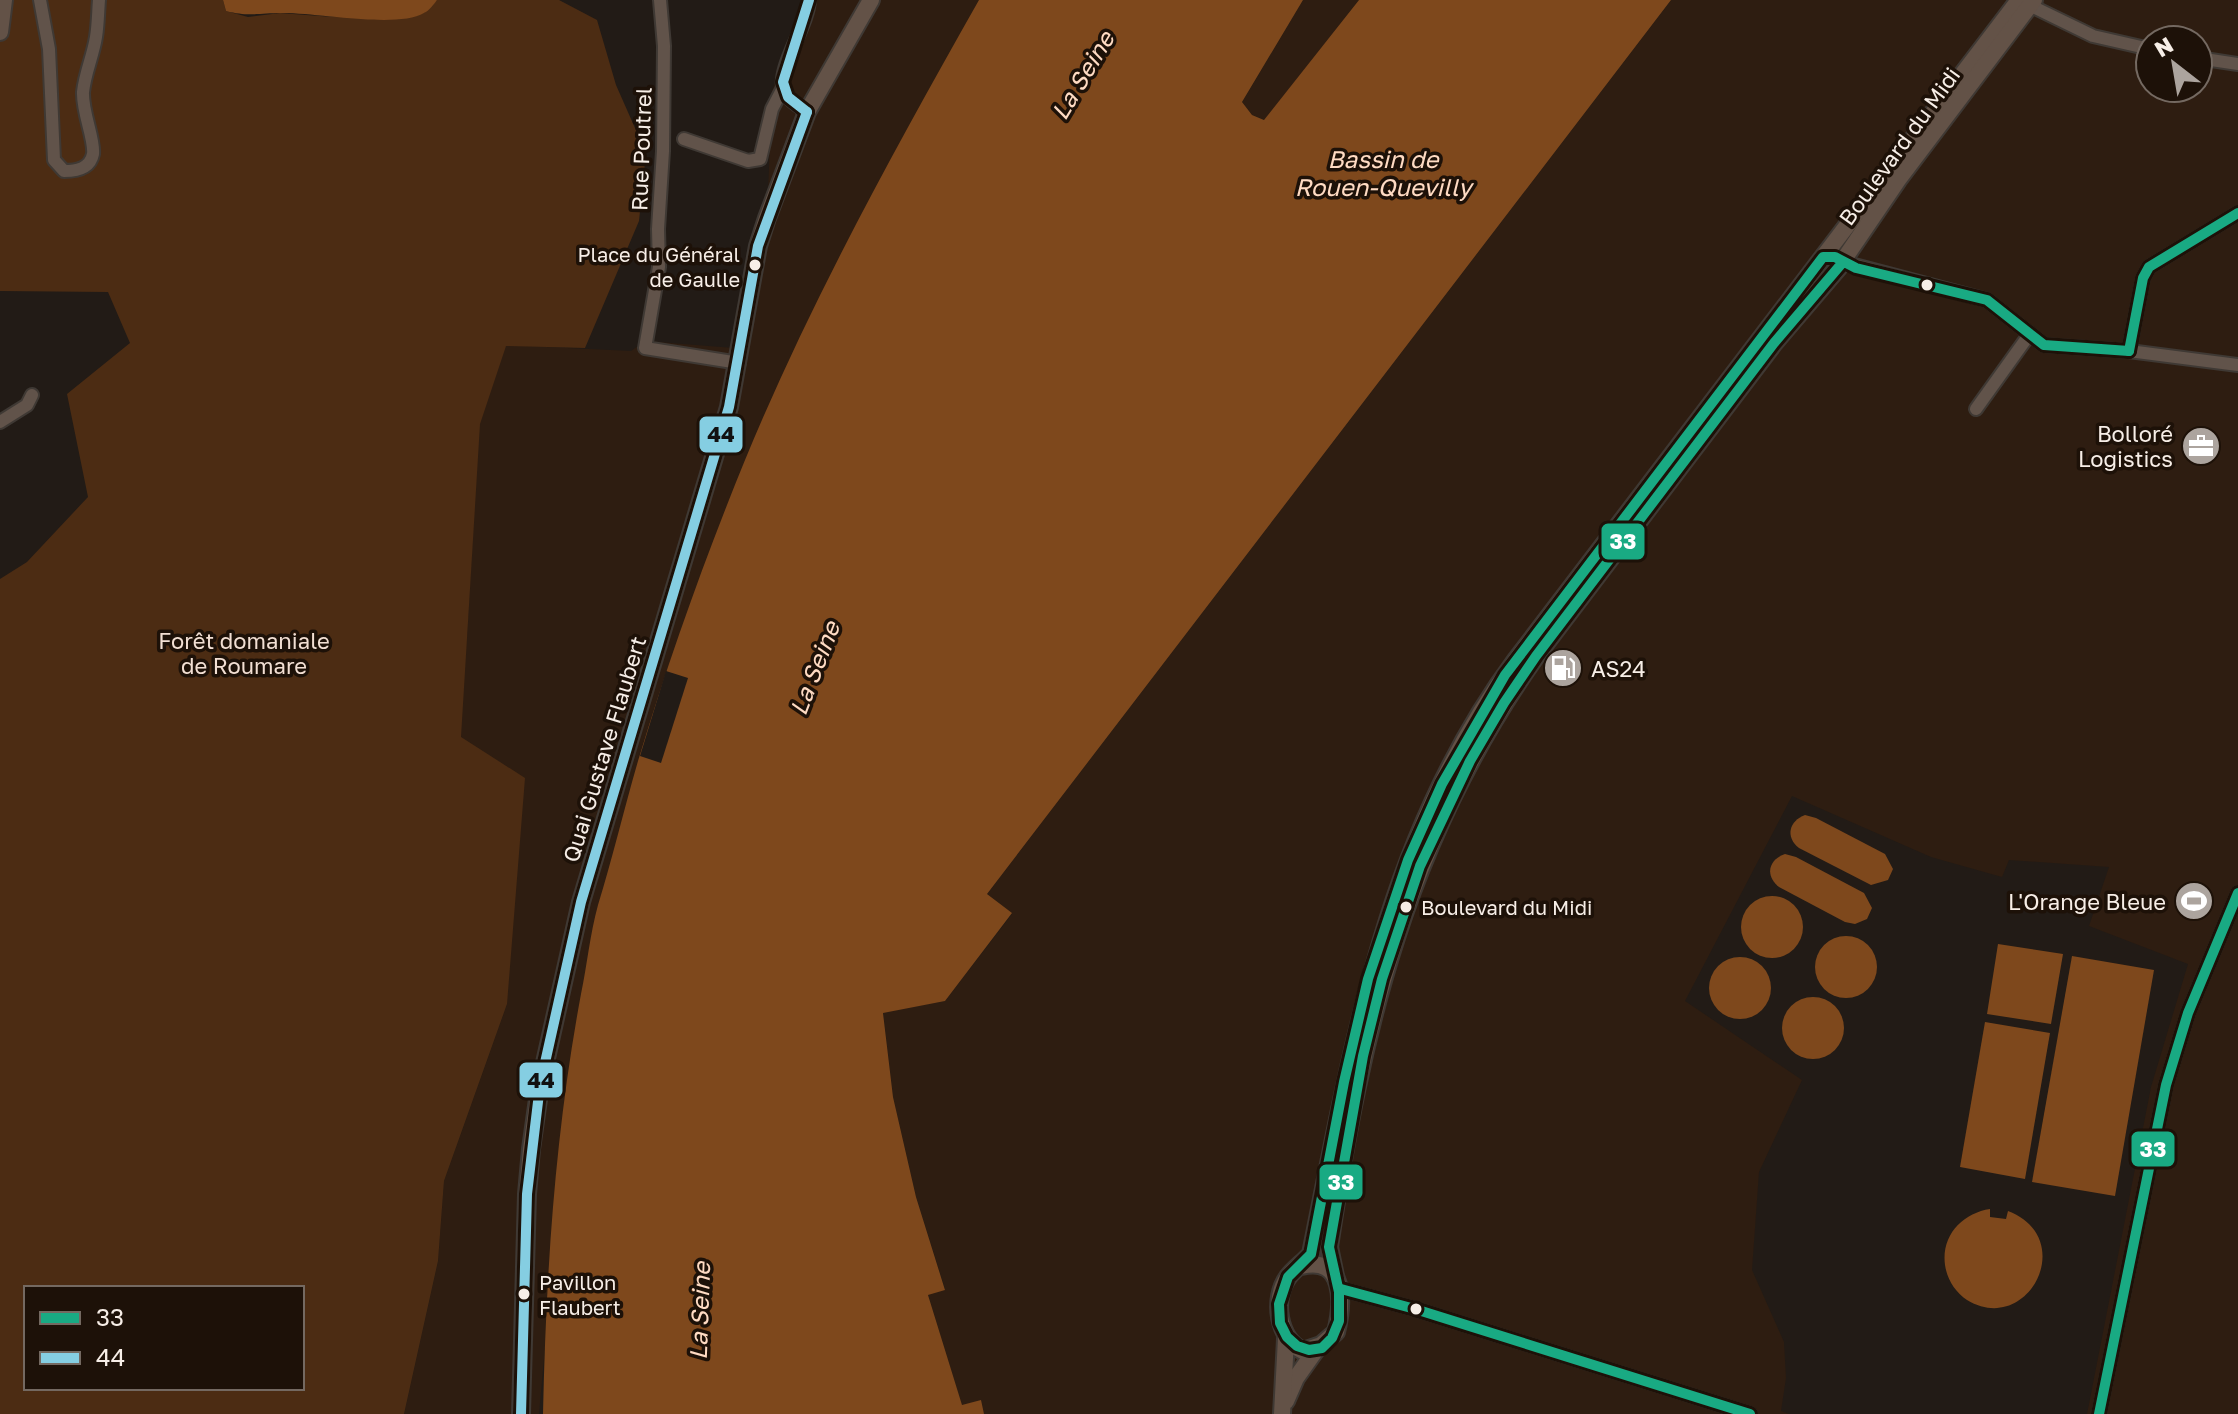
<svg xmlns="http://www.w3.org/2000/svg" width="2238" height="1414" viewBox="0 0 2238 1414" font-family="'Golos Text',sans-serif">
  <rect width="100%" height="100%" fill="#221b16"/>
  <g fill="#2e1d11" fill-rule="evenodd">
    <polygon points="805,0 1015,0 559,1193 539,1414 404,1414 438,1261 444,1181 507,1004 455,716 467,636 474,513 459,470 498,341 526,346 631,351 645,341 734,348 767,218 772,91 803,15"/>
    <polygon points="1303,0 1359,0 1265,120 1252,115 1242,102"/>
    <path d="M 1671,0 L 2238,0 L 2238,1414 L 2087,1414 L 2151,1087 L 2188,964 L 2089,926 L 2109,867 L 2009,860 L 2002,877 L 1931,857 L 1792,796 L 1685,1001 L 1802,1080 L 1759,1172 L 1752,1270 L 1784,1342 L 1786,1378 L 1781,1411 L 1789,1414 L 984,1414 L 962,1406 L 928,1295 L 945,1289 L 916,1197 L 893,1097 L 883,1012 L 945,1001 L 1012,914 L 987,894 ZM 2150,40 L 2198,40 L 2198,88 L 2150,88 Z"/>
  </g>
  <path fill="#4c2c13" fill-rule="evenodd" d="M 0,0 L 223,0 L 226,11 L 248,17 L 280,13 L 333,17 L 424,13 L 437,0 L 559,0 L 597,20 L 616,85 L 646,153 L 639,221 L 585,348 L 506,346 L 480,424 L 461,737 L 525,778 L 507,1004 L 444,1181 L 438,1261 L 404,1414 L 0,1414 L 0,579 L 27,562 L 88,497 L 67,394 L 130,343 L 108,292 L 0,291 ZM 26,1288 L 302,1288 L 302,1388 L 26,1388 Z"/>
  <g fill="#7e481c">
    <path d="M 223,0 L 437,0 C 434,4 429,11 424,13 C 397,29 314,12 281,13 C 258,13 249,17 226,11 Z"/>
    <path d="M 979,0 L 1303,0 L 1242,102 L 1252,115 L 1264,120 L 1359,0 L 1671,0 L 987,894 L 1012,913 L 945,1001 L 883,1013 L 893,1097 L 916,1197 L 945,1290 L 928,1295 L 962,1405 L 981,1400 L 984,1414 L 543,1414 C 546,1273 555,1133 581,994 C 587,965 590,934 598,905 C 612,860 624,809 638,761 C 664,675 694,589 727,505 C 795,329 887,163 979,0 Z"/>
    <path d="M 1805,815 L 1816,818 L 1885,854 L 1893,869 L 1888,880 L 1871,885 L 1799,848 C 1785,837 1789,821 1805,815 Z"/>
    <path d="M 1785,854 L 1796,857 L 1864,893 L 1872,908 L 1867,919 L 1855,924 L 1845,922 L 1779,887 C 1765,876 1768,860 1785,854 Z"/>
    <circle cx="1772" cy="927" r="31"/>
    <circle cx="1846" cy="967" r="31"/>
    <polygon points="1998,944 2063,954 2051,1024 1987,1014"/>
    <polygon points="2072,956 2154,970 2115,1196 2032,1182"/>
    <circle cx="1740" cy="988" r="31"/>
    <circle cx="1813" cy="1028" r="31"/>
    <polygon points="1985,1022 2050,1033 2025,1179 1960,1167"/>
    <path d="M 1990,1209 L 1990,1217 L 2006,1219 L 2008,1211 C 2079,1238 2028,1337 1967,1300 C 1955,1292 1947,1279 1945,1265 C 1941,1235 1963,1213 1990,1209 Z"/>
  </g>
  <polygon fill="#221b16" points="666,671 688,678 661,763 640,756"/>
  <g fill="none" stroke-linecap="round" stroke-linejoin="round">
    <defs>
      <g id="minor">
        <path d="M 40,0 L 49,49 L 54,160 L 64,171 C 76,171 90,169 93,154 C 95,140 82,112 83,92 C 85,73 93,56 96,37 C 98,25 98,12 99,0"/>
        <polyline points="660,0 664,46 663,151 658,229 659,267 645,348 739,363"/>
        <polyline points="2023,2 2093,36 2150,49"/>
        <polyline points="2198,58 2238,64"/>
        <path d="M 807,112 C 800,107 788,100 784,91 C 776,69 808,26 809,0"/>
        <polyline points="684,139 748,161 760,159 772,109 784,86"/>
        <polyline points="1843,262 1987,300 2044,345 2129,351 2238,365"/>
        <polyline points="2129,351 2143,278 2149,267 2238,213"/>
        <polyline points="1976,409 2029,335"/>
        <polyline points="0,422 27,405 32,395"/>
        <polyline points="1341,1289 1415,1309 1750,1414"/>
        <polyline points="2099,1414 2166,1085 2188,1013 2238,893"/>
      </g>
      <g id="major">
        <polyline points="0,32 4,0"/>
        <path d="M 1301,1266 C 1346,1255 1343,1304 1336,1332 L 1321,1345 L 1303,1351 C 1278,1339 1272,1299 1288,1277 C 1294,1269 1304,1262 1311,1254 C 1353,1046 1386,835 1516,660 L 2019,0"/>
        <path d="M 1335,1276 L 1329,1247 C 1361,1029 1406,839 1536,656 L 1774,343 L 1838,268 L 1898,180 L 2034,0"/>
        <polyline points="1286,1401 1296,1378 1318,1347"/>
        <polyline points="521,1414 527,1194 531,1149 540,1085 581,902 729,407 758,246 767,218 807,112 871,0"/>
        <polyline points="1282,1414 1286,1339"/>
      </g>
    </defs>
    <use href="#minor" stroke="#3f3934" stroke-width="16"/>
    <use href="#major" stroke="#3f3934" stroke-width="20"/>
    <use href="#minor" stroke="#61534a" stroke-width="12"/>
    <use href="#major" stroke="#635247" stroke-width="16"/>
    <defs>
      <g id="bus-1">
        <polyline points="1843,262 1774,343 1536,656 1504,703 1470,761 1420,866 1382,979 1363,1056 1329,1247 1339,1292 1339,1321 1332,1338 1322,1348 1309,1350 1297,1346 1287,1337 1280,1323 1279,1304 1288,1277 1311,1254 1344,1082 1368,979 1408,860 1442,784 1505,675 1823,257 1835,257 1856,268 1987,300 2044,345 2129,351"/>
        <polyline points="2129,351 2143,278 2149,267 2238,213"/>
        <polyline points="1341,1289 1415,1309 1750,1414"/>
        <polyline points="2099,1414 2166,1085 2188,1013 2238,893"/>
      </g>
      <g id="bus-2">
        <polyline points="807,112 788,97 783,82 809,0"/>
        <polyline points="521,1414 527,1194 540,1085 581,902 729,407 758,246 807,112"/>
      </g>
    </defs>
    <use href="#bus-1" stroke="#1d1108" stroke-width="16"/>
    <use href="#bus-2" stroke="#1d1108" stroke-width="16"/>
    <use href="#bus-1" stroke="#19aa83" stroke-width="10"/>
    <use href="#bus-2" stroke="#85cee2" stroke-width="10"/>
  </g>
  <defs>
    <symbol id="office-disc" viewBox="-11 -11 22 22"><circle r="9.5" fill="#aca49e" stroke="#1d1108"/><path d="M-6-3h4V-5.5h4V-3h4V5H-6ZM-1-4.5V-3h2v-1.5ZM-6 0V1H6V0Z" fill="#fff"/></symbol>
    <symbol id="fuel-disc" viewBox="-11 -11 22 22"><circle r="9.5" fill="#aca49e" stroke="#1d1108"/><path d="M-5.5-6h7V0h2V4h1.3V-2.5L3-4.5l.8-.8L6-3V5H2.5V1h-1V6h-7ZM-4.2-4.7v3.2H.2V-4.7Z" fill="#fff"/></symbol>
    <symbol id="stadium-disc" viewBox="-11 -11 22 22"><circle r="9.5" fill="#aca49e" stroke="#1d1108"/><path d="M0-5a6.5 5 0 1 0 0 10a6.5 5 0 1 0 0-10ZM-3.5-1.8h7v3.6h-7Z" fill="#fff"/></symbol>
  </defs>
  <g fill-rule="evenodd">
    <use href="#office-disc" x="2179" y="424" width="44" height="44"/>
    <use href="#fuel-disc" x="1541" y="646" width="44" height="44"/>
    <use href="#stadium-disc" x="2172" y="879" width="44" height="44"/>
  </g>
  <g fill="#f7eee7" stroke="#1d1108" stroke-width="3">
    <circle cx="755" cy="265" r="7"/>
    <circle cx="1927" cy="285" r="7"/>
    <circle cx="1406" cy="907" r="7"/>
    <circle cx="524" cy="1294" r="7"/>
    <circle cx="1416" cy="1309" r="7"/>
  </g>
  <g text-anchor="middle" dominant-baseline="central" stroke-width="7" stroke-linejoin="round" paint-order="stroke">
    <g font-size="20" fill="#f7eee7" stroke="#1d1108" text-anchor="start">
      <text x="740" y="254" text-anchor="end">Place du Général<tspan x="740" dy="25">de Gaulle</tspan></text>
      <text x="1421" y="907">Boulevard du Midi</text>
      <text x="539" y="1282">Pavillon<tspan x="539" dy="25">Flaubert</tspan></text>
    </g>
    <g font-size="22" fill="#f7eee7" stroke="#1d1108">
      <text transform="translate(1899 146) rotate(-54)">Boulevard du Midi</text>
      <text transform="translate(641 149) rotate(-88)">Rue Poutrel</text>
      <text transform="translate(604 749) rotate(-73)">Quai Gustave Flaubert</text>
    </g>
    <g font-size="22" fill="#f7eee7" stroke="#1d1108" text-anchor="end">
      <text x="2173" y="433">Bolloré<tspan x="2173" dy="25">Logistics</tspan></text>
      <text x="1591" y="668" text-anchor="start">AS24</text>
      <text x="2166" y="901">L'Orange Bleue</text>
    </g>
    <g font-size="22" fill="#f2dfd3" stroke="#1d1108">
      <text x="244" y="640">Forêt domaniale<tspan x="244" dy="25">de Roumare</tspan></text>
    </g>
    <g font-size="24" font-style="italic" fill="#ffdbc3" stroke="#1d1108">
      <text transform="translate(1082 75) rotate(-59)">La Seine</text>
      <text x="1383" y="158">Bassin de<tspan x="1383" dy="28">Rouen-Quevilly</tspan></text>
      <text transform="translate(814 668) rotate(-69)">La Seine</text>
      <text transform="translate(699 1311) rotate(-88)">La Seine</text>
    </g>
  </g>
  <g stroke="#1d1108" stroke-width="3">
    <rect x="698" y="415" width="46" height="39" rx="8" fill="#85cee2"/>
    <rect x="1600" y="522" width="46" height="39" rx="8" fill="#19aa83"/>
    <rect x="518" y="1061" width="46" height="38" rx="8" fill="#85cee2"/>
    <rect x="2130" y="1130" width="46" height="38" rx="8" fill="#19aa83"/>
    <rect x="1318" y="1163" width="46" height="38" rx="8" fill="#19aa83"/>
  </g>
  <g font-size="22" text-anchor="middle" font-weight="bold" fill="#fff">
    <text x="1623" y="549">33</text>
    <text x="2153" y="1157">33</text>
    <text x="1341" y="1190">33</text>
  </g>
  <g font-size="22" text-anchor="middle" font-weight="bold" fill="#111">
    <text x="721" y="442">44</text>
    <text x="541" y="1088">44</text>
  </g>
  <rect x="24" y="1286" width="280" height="104" fill="#1d1108" stroke="#746961" stroke-width="2"/>
  <rect x="40" y="1312" width="40" height="12" fill="#19aa83" stroke="#746961" stroke-width="2"/>
  <text x="96" y="1326" font-size="24" fill="#f7eee7">33</text>
  <rect x="40" y="1352" width="40" height="12" fill="#85cee2" stroke="#746961" stroke-width="2"/>
  <text x="96" y="1366" font-size="24" fill="#f7eee7">44</text>
  <g transform="translate(2174 64) rotate(329)"><circle r="38" fill="#1d1108" stroke="#746961" stroke-width="2"/>
  <path d="M0-6L14 30L0 20L-14 30Z" fill="#aca49e"/>
  <text y="-12" font-size="22" font-weight="bold" text-anchor="middle" fill="#f7eee7">N</text>
  </g>
</svg>
